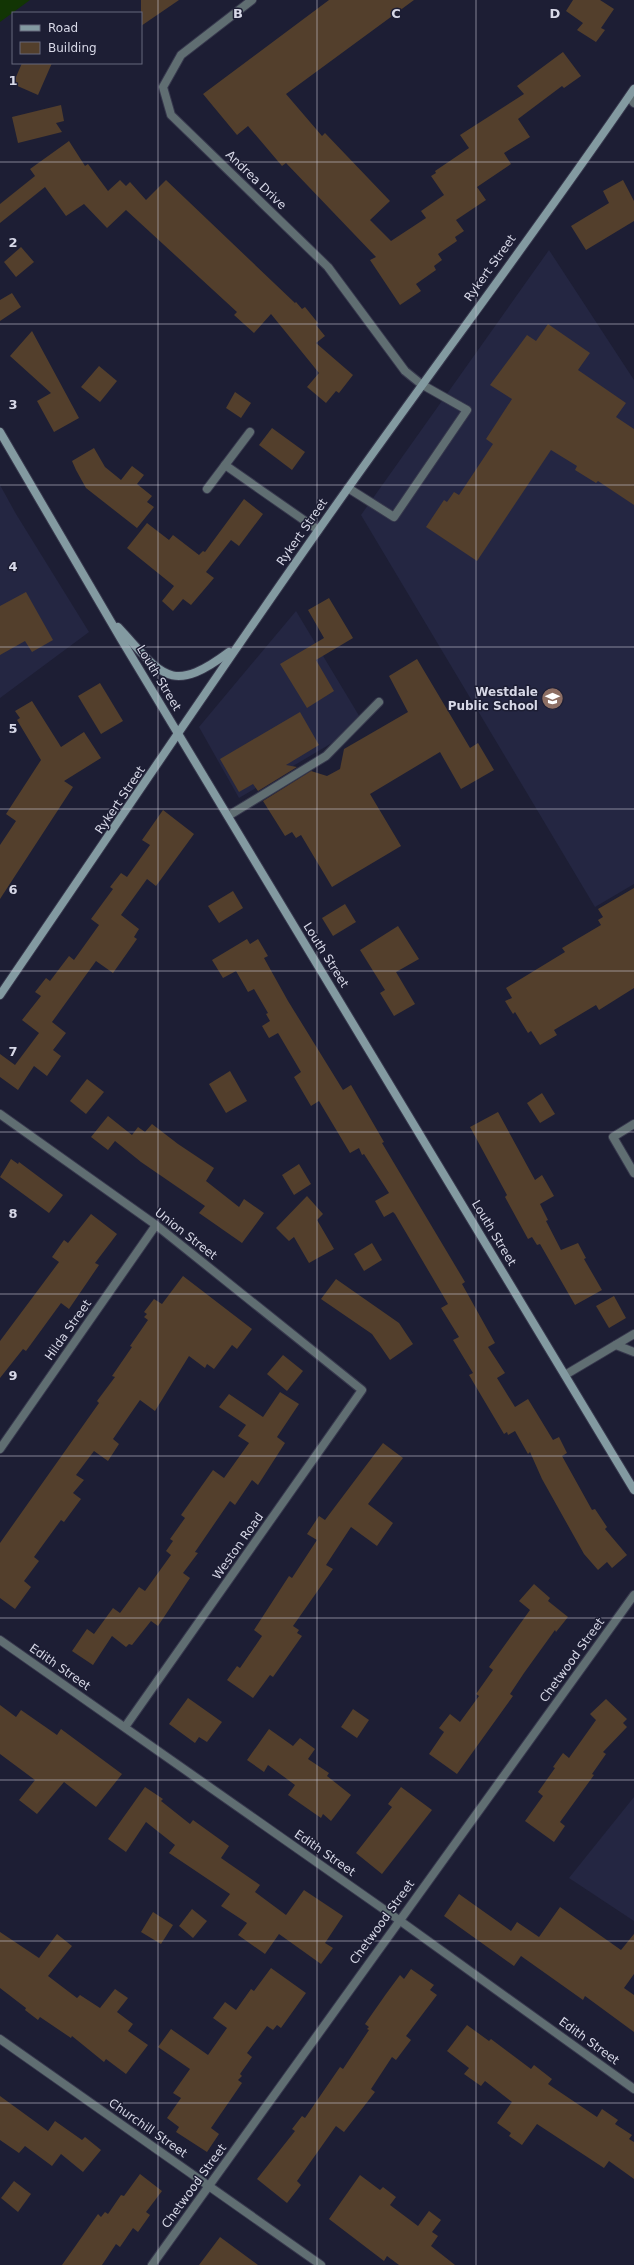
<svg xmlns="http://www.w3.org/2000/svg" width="634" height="2265" viewBox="0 0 634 2265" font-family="'DejaVu Sans',sans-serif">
  <rect width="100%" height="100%" fill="#1d1e34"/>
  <g fill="#242642">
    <polygon points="549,250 634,380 634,884 595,907 361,515"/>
    <polygon points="0,485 16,514 89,632 0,698"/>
    <polygon points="296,611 364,724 239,798 199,727"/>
    <polygon points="634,1797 634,1921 569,1878"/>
  </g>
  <polygon fill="#123504" points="0,0 30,0 0,22"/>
  <g fill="#533f2c">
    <polygon points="141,0 179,0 141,26"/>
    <polygon points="329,0 414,0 286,94 322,136 325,133 390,201 370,220 391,241 426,218 421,211 444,195 431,176 436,173 435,171 469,148 460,135 524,94 517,86 563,52 581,76 564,88 562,86 518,119 530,137 504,153 511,164 477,187 486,200 456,220 464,231 455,237 457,241 438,254 442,260 434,266 436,270 416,284 421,291 400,305 370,260 376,257 286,163 282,166 248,126 237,135 203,94"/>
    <polygon points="573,0 600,0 614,9 601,28 605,30 596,42 577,30 583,23 566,11"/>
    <polygon points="22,63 52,63 38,95 13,84"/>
    <polygon points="61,105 64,121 56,123 62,132 18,143 12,117"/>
    <polygon points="69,141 85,166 88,164 108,191 120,180 126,186 130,182 146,200 166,180 295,303 296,302 302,309 305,307 318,323 316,325 325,336 316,343 353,375 339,393 336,391 326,403 307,387 319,373 271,314 254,333 234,315 237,312 126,210 107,228 84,204 66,216 45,187 0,223 0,204 35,176 30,169"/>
    <polygon points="623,180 634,201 634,221 586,250 571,226 609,203 603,191"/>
    <polygon points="21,247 34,262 16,277 4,262"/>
    <polygon points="12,293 21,307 0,321 0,300"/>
    <polygon points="548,324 590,353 578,370 626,403 616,417 634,429 634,505 598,481 596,483 575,470 577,466 551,450 477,561 426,527 444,500 447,502 454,492 459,495 493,444 486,439 512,399 490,385 527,335 536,341"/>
    <polygon points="32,331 79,418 54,432 37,401 51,393 10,356"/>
    <polygon points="99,366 117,381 100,402 81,387"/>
    <polygon points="235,392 251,403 241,418 226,408"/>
    <polygon points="272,428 305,452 292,470 259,445"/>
    <polygon points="94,448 105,467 121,480 132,466 144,475 137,484 152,496 147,502 154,507 137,528 86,488 76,470 72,461"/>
    <polygon points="244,499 263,514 239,546 231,540 206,572 214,578 191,605 183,599 173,611 162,601 174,586 127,548 147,523 169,540 173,535 199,555 203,551 205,552"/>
    <polygon points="26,592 53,640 32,652 25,641 0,655 0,606"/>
    <polygon points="329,598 353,638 316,660 334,691 307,708 280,664 324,638 308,610"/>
    <polygon points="417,659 470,748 478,743 494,770 461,789 440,752 370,794 401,846 332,887 301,835 296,838 292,832 285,836 263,801 311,771 327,776 340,769 344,749 408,712 389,676"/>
    <polygon points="100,683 123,721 101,734 78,696"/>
    <polygon points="32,701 61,747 84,732 101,758 64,781 73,787 0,899 0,845 16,821 6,814 41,760 17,720 20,718 15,711"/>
    <polygon points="300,712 319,745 286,765 297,767 258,791 253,784 239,792 220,759"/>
    <polygon points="163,810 194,834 156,886 147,879 121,915 139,929 134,937 137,939 113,973 96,961 52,1022 66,1033 53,1050 61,1056 47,1076 34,1066 18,1090 0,1077 0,1054 15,1065 39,1033 22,1020 41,996 35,992 46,978 50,981 69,956 74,960 99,925 91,919 113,889 110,887 121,873 127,877 150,845 142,840"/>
    <polygon points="634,888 634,988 599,1010 596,1005 554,1030 557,1035 540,1045 531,1031 528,1033 515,1012 513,1014 505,1001 512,998 506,988 565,952 562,948 601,925 598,920 603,917 598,909"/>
    <polygon points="233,891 243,908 219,923 208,906"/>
    <polygon points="345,904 356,922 333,936 322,918"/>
    <polygon points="398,926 419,959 396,972 415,1004 394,1016 380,993 385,990 360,950"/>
    <polygon points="247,939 250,944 258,939 268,956 264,958 288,1001 343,1090 351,1085 384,1142 382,1143 465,1282 462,1284 495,1343 488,1347 505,1373 497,1378 515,1407 528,1399 553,1440 559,1437 567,1453 562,1456 592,1510 595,1509 607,1527 605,1529 627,1555 612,1568 607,1562 598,1570 584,1554 542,1479 530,1452 528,1454 515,1431 508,1435 507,1432 504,1434 469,1375 473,1373 453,1340 459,1337 441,1308 448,1304 395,1214 393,1212 384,1217 375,1201 389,1193 364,1154 362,1155 359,1148 350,1153 319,1101 311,1106 294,1077 301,1072 278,1033 269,1038 262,1026 270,1021 266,1014 268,1013 254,989 248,992 236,971 223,978 212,960"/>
    <polygon points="230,1071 247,1101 226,1113 209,1084"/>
    <polygon points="87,1079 104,1092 86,1114 70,1101"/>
    <polygon points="542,1093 555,1114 540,1123 527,1103"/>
    <polygon points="498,1112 535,1180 542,1175 554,1196 540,1204 548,1220 546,1221 561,1250 578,1243 586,1258 584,1259 602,1290 575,1305 540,1244 537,1245 532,1237 528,1239 505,1197 507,1195 470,1127"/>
    <polygon points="108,1116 132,1135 138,1127 145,1132 152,1124 178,1144 214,1168 206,1181 239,1207 244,1199 264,1213 242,1243 199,1213 205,1206 141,1162 115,1141 108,1150 91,1137"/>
    <polygon points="11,1159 18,1164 19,1162 63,1195 49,1213 0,1177"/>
    <polygon points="299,1164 311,1184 294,1195 282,1175"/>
    <polygon points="307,1196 323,1214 317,1220 334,1249 309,1263 294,1237 289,1241 276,1228"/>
    <polygon points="91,1214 117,1234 95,1263 99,1265 69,1309 61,1303 26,1351 23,1349 0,1378 0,1341 59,1262 52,1257 64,1240 68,1243"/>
    <polygon points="372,1243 382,1260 364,1271 354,1254"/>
    <polygon points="183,1276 252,1329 237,1349 232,1345 214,1369 207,1364 205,1368 189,1356 155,1411 140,1400 113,1439 119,1444 108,1461 94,1451 76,1475 84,1480 73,1493 81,1499 64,1522 61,1520 34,1557 39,1561 24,1581 31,1587 15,1609 0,1598 0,1543 99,1403 97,1401 115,1377 112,1376 132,1347 130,1346 148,1320 144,1317 147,1314 144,1312 154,1299 162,1304"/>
    <polygon points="336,1279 399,1323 413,1344 390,1360 372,1334 321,1299"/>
    <polygon points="614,1296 626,1318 609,1328 596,1306"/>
    <polygon points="283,1355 303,1371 287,1391 267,1374"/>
    <polygon points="280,1392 299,1404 277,1437 285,1443 258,1485 252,1480 235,1505 230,1501 195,1552 198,1553 183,1573 190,1578 158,1626 151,1621 132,1645 129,1644 126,1647 112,1636 93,1665 72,1651 87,1629 94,1634 113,1608 120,1613 139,1587 145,1591 171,1555 166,1551 173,1541 170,1539 185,1518 181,1515 213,1470 224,1478 249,1443 238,1436 246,1425 219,1407 229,1394 263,1417"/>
    <polygon points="383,1443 403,1458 368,1504 393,1523 377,1546 351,1527 326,1565 333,1569 293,1626 299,1630 297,1633 302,1636 273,1677 270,1675 253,1698 227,1680 237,1666 240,1668 262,1636 254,1630 289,1576 292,1578 317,1540 307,1534 319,1516 325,1520"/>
    <polygon points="534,1584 550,1598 548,1601 568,1617 556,1632 555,1630 524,1673 510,1694 513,1696 457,1774 429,1754 444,1732 439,1728 450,1714 460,1722 479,1696 476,1694 493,1670 489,1667 530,1610 519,1601"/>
    <polygon points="188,1698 222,1722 207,1742 199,1737 195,1743 169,1724"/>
    <polygon points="606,1699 627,1719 623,1723 627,1727 603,1752 606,1754 592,1774 594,1775 560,1822 565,1826 554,1842 525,1821 543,1796 538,1792 555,1768 553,1767 563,1753 569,1758 596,1720 590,1714"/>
    <polygon points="0,1705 16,1717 21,1710 57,1735 61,1729 122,1774 96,1807 64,1782 37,1814 19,1800 35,1780 0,1754"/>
    <polygon points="353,1709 369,1720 357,1738 341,1727"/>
    <polygon points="269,1729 293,1746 300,1738 315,1749 308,1759 329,1773 327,1776 351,1795 331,1821 323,1814 321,1818 288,1795 295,1785 268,1765 264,1772 247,1760"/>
    <polygon points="145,1787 163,1799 161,1801 190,1824 193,1820 229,1846 221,1858 260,1885 255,1892 286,1915 304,1890 343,1916 325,1943 333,1948 321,1964 279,1934 265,1954 238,1935 247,1923 221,1906 230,1894 169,1853 175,1845 146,1822 126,1852 108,1839"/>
    <polygon points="401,1787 432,1810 382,1874 356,1853 392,1807 388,1804"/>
    <polygon points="459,1894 511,1931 517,1922 539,1937 560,1907 621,1950 634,1934 634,1974 624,1988 634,1995 634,2032 585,1996 583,2000 521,1956 514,1966 444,1916"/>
    <polygon points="192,1909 207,1921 193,1938 179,1926"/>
    <polygon points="153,1912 173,1925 161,1944 141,1932"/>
    <polygon points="0,1932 39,1958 57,1934 72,1946 48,1976 77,1998 80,1995 100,2008 115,1989 128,1998 117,2012 133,2024 128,2031 148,2045 126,2074 106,2059 104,2062 72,2036 71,2038 40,2017 38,2020 25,2010 26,2008 0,1988"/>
    <polygon points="271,1968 306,1993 281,2028 277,2025 273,2030 267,2026 247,2053 252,2057 240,2074 242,2076 238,2080 242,2083 211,2128 219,2134 207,2152 176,2132 179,2127 167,2118 181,2098 173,2093 190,2069 158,2047 171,2029 208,2055 227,2028 213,2018 225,2002 236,2010 251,1989 254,1991"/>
    <polygon points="411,1969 434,1985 430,1990 437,1995 406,2036 411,2040 396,2060 392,2057 371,2089 375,2092 344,2132 336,2126 297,2181 301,2185 287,2203 257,2179 295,2131 292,2129 302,2116 305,2118 340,2067 343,2069 369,2030 367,2029 369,2027 365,2024 386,1994 400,1975 404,1979"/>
    <polygon points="467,2025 489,2041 491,2039 531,2069 534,2065 552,2079 548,2084 597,2117 602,2109 618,2120 615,2124 632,2135 629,2139 634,2142 634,2179 609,2161 604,2168 537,2124 522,2145 509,2136 511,2133 497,2123 512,2102 485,2081 481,2086 464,2074 469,2068 447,2051"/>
    <polygon points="0,2096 48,2131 55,2121 82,2140 85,2137 101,2150 83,2172 61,2154 52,2166 25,2146 19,2153 0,2140"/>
    <polygon points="140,2174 162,2191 146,2212 150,2215 138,2232 133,2228 120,2247 116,2244 102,2265 62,2265 98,2214 101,2217 105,2212 108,2214 121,2195 124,2196"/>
    <polygon points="360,2175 380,2190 383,2187 396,2197 390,2205 418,2226 429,2211 441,2220 432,2232 438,2236 431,2246 455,2265 399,2265 387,2256 384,2261 329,2219"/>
    <polygon points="14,2181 31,2194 18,2212 1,2198"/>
    <polygon points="220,2237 258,2265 199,2265"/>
  </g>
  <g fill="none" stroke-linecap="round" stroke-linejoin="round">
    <defs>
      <g id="lane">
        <polyline points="225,465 318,530"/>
        <polyline points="348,488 394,517 467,410 421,384"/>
        <polyline points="207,489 250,432"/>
        <polyline points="228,816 326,756 379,702"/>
        <polyline points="634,1124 613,1137 634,1173"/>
        <polyline points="616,1345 634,1352"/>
        <polyline points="565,1375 634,1334"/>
      </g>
      <g id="street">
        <polyline points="252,0 181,55 163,87 171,115 328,267 405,371 421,384"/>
        <polyline points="629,97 634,103"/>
        <polyline points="0,1114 156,1225 362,1390 125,1727"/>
        <polyline points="0,1449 156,1225"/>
        <polyline points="0,1640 399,1920 634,2089"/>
        <polyline points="0,2039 321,2265"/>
        <polyline points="152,2265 634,1595"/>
      </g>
      <g id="secondary">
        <polyline points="0,432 121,639 634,1490"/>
        <path d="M 118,627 C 161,673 169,697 229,652"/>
        <path d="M 0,995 C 115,827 228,657 346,491 C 441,357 541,225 634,89"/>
      </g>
    </defs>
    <use href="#lane" stroke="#37384d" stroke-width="10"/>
    <use href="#street" stroke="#37384d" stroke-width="10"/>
    <use href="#secondary" stroke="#37384d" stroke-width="10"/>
    <use href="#lane" stroke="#606e72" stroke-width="8"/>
    <use href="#street" stroke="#606e72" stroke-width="8"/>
    <use href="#secondary" stroke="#839aa1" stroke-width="8"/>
  </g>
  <path fill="none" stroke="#d7d8e7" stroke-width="1" stroke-opacity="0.55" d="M 158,0 L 158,2265M 317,0 L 317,2265M 476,0 L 476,2265M 0,162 L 634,162M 0,324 L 634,324M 0,485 L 634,485M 0,647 L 634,647M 0,809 L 634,809M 0,971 L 634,971M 0,1132 L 634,1132M 0,1294 L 634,1294M 0,1456 L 634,1456M 0,1618 L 634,1618M 0,1780 L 634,1780M 0,1941 L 634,1941M 0,2103 L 634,2103"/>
  <defs>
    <symbol id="school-disc" viewBox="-11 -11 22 22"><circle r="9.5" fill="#8d6e63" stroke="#1d1e34"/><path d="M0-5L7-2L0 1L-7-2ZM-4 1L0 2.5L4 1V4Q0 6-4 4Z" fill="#fff"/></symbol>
  </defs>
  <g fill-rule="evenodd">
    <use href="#school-disc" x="540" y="686" width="25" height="25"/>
  </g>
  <g text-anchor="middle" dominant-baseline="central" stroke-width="3" stroke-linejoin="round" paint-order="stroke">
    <g font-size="12" fill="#d7d8e7" stroke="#1d1e34">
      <text transform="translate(256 180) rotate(44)">Andrea Drive</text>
      <text transform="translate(490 268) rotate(-54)">Rykert Street</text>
      <text transform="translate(302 532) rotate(-55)">Rykert Street</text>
      <text transform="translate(159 678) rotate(59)">Louth Street</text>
      <text transform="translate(120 800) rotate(-56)">Rykert Street</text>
      <text transform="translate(326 955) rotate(58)">Louth Street</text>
      <text transform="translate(494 1233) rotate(59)">Louth Street</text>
      <text transform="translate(186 1234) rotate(38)">Union Street</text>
      <text transform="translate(68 1330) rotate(-55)">Hilda Street</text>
      <text transform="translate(238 1546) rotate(-55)">Weston Road</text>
      <text transform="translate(572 1660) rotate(-54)">Chetwood Street</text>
      <text transform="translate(60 1667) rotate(35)">Edith Street</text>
      <text transform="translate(325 1853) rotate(35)">Edith Street</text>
      <text transform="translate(382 1922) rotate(-54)">Chetwood Street</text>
      <text transform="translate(589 2041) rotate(36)">Edith Street</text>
      <text transform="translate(148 2128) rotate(35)">Churchill Street</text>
      <text transform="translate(194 2186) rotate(-54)">Chetwood Street</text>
    </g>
    <g font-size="12" font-weight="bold" fill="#d7d8e7" stroke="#1d1e34" text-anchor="end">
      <text x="538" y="692">Westdale<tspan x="538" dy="14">Public School</tspan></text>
    </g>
  </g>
  <g font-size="13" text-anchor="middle" font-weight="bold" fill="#d7d8e7" stroke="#1d1e34" stroke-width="3" stroke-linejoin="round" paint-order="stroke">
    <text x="238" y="18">B</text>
    <text x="396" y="18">C</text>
    <text x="555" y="18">D</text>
    <text x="13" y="85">1</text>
    <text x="13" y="247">2</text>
    <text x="13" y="409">3</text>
    <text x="13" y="571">4</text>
    <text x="13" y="733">5</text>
    <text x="13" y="894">6</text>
    <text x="13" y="1056">7</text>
    <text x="13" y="1218">8</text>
    <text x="13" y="1380">9</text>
  </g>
  <rect x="12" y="12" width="130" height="52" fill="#1d1e34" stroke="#67687c"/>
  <rect x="20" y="25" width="20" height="6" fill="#839aa1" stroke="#67687c"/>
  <text x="48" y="32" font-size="12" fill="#d7d8e7">Road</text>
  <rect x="20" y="42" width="20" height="12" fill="#533f2c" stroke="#67687c"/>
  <text x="48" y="52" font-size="12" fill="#d7d8e7">Building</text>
</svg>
